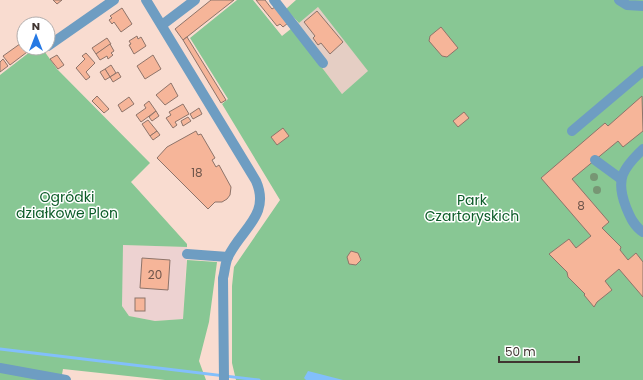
<svg xmlns="http://www.w3.org/2000/svg" width="643" height="380" viewBox="0 0 643 380" font-family="Poppins,sans-serif">
  <rect width="100%" height="100%" fill="#f9dcd0"/>
  <polygon fill="#e5cec4" points="318,7 369,71 342,94 292,28"/>
  <polygon fill="#edd2d1" points="122,245 187,247 183,319 155,321 129,316 122,306"/>
  <g fill="#88c794">
    <polygon points="237,0 253,0 282,36 292,28 342,94 368,71 318,7 299,23 286,9 296,0 643,0 643,380 236,380 232,363 232,286 234,267 280,200 222,104 228,99 190,38"/>
    <polygon points="35,48 42,48 57,69 150,163 131,182 187,244 187,247 123,245 122,306 129,316 155,321 183,319 187,260 217,262 209,322 199,361 206,380 165,380 63,369 61,380 0,380 0,75"/>
  </g>
  <polygon fill="#82bffb" points="308,371 343,380 306,380 304,378"/>
  <g fill="none" stroke-linecap="round" stroke-linejoin="round">
    <polyline stroke="#82bffb" stroke-width="3" points="0,349 259,380"/>
  </g>
  <g fill="#f6b599" stroke="#8e746a">
    <polygon points="53,0 62,0 57,4"/>
    <polygon points="211,0 234,0 183,40 175,29"/>
    <polygon points="256,0 265,0 272,9 275,7 288,23 283,27 280,24 277,26"/>
    <polygon points="122,8 132,24 121,32 114,22 112,24 109,20 112,18 110,16"/>
    <polygon points="317,11 343,42 330,54 321,43 318,45 313,38 315,36 304,22"/>
    <polygon points="441,27 458,48 447,57 442,56 429,41 430,36"/>
    <polygon points="137,36 138,39 141,37 146,46 134,54 129,45 131,44 129,41"/>
    <polygon points="187,37 226,100 221,103 183,40"/>
    <polygon points="107,38 111,44 96,54 92,48"/>
    <polygon points="24,41 24,48 31,49 10,65 3,56"/>
    <polygon points="110,44 114,51 111,53 113,55 108,59 107,56 100,60 96,54"/>
    <polygon points="86,53 95,63 86,72 90,77 86,80 76,68 85,59 82,56"/>
    <polygon points="57,55 64,65 58,69 50,59"/>
    <polygon points="153,55 161,69 145,79 137,66"/>
    <polygon points="3,59 8,66 0,72 0,62"/>
    <polygon points="111,65 116,73 110,77 105,69"/>
    <polygon points="105,69 110,77 105,80 100,72"/>
    <polygon points="118,72 121,77 113,82 110,77"/>
    <polygon points="171,83 178,96 165,105 156,95"/>
    <polygon points="97,96 109,109 104,113 92,101"/>
    <polygon points="642,96 643,131 623,147 618,141 572,179 609,222 602,228 621,247 620,250 628,260 636,253 643,262 643,297 619,269 605,281 612,290 597,302 594,307 584,295 585,294 568,277 567,272 549,254 569,239 576,248 591,236 541,178 605,123 608,126"/>
    <polygon points="129,97 134,104 122,112 118,105"/>
    <polygon points="149,101 156,111 141,122 136,115 146,108 144,105"/>
    <polygon points="183,104 189,114 175,122 177,125 173,128 166,118 171,115 169,112"/>
    <polygon points="199,108 202,114 193,119 190,114"/>
    <polygon points="156,111 159,116 152,121 149,117"/>
    <polygon points="464,112 469,118 458,127 453,121"/>
    <polygon points="188,117 191,121 183,126 181,121"/>
    <polygon points="148,120 157,131 150,136 142,124"/>
    <polygon points="283,128 289,136 277,145 271,137"/>
    <polygon points="157,131 160,135 153,140 150,136"/>
    <polygon points="196,131 198,135 201,134 215,158 212,160 216,167 219,165 231,187 230,195 227,199 222,202 215,202 208,209 157,158 167,147"/>
    <polygon points="351,251 358,253 361,260 356,265 349,264 347,257"/>
    <polygon points="142,258 170,260 168,290 140,288"/>
    <rect x="135" y="298" width="10" height="13"/>
  </g>
  <g fill="none" stroke-linecap="round" stroke-linejoin="round">
    <g stroke="#6e9dc2" stroke-width="10">
      <path d="M 146,0 L 256,181 C 271,215 241,229 228,257 C 225,263 225,271 223,278 L 224,380"/>
      <polyline points="274,0 323,63"/>
      <polyline points="619,0 627,5 643,6"/>
      <polyline points="162,25 195,0"/>
      <polyline points="48,46 114,0"/>
      <polyline points="572,131 643,71"/>
      <path d="M 643,149 C 623,168 615,179 626,207 C 630,217 634,226 643,232"/>
      <polyline points="595,160 621,179"/>
      <polyline points="187,254 228,257"/>
      <polyline points="0,368 66,380"/>
    </g>
  </g>
  <g fill="#779674">
    <circle cx="594" cy="177" r="4"/>
    <circle cx="597" cy="190" r="4"/>
  </g>
  <g text-anchor="middle" dominant-baseline="central" stroke-width="3" stroke-linejoin="round" paint-order="stroke">
    <g font-size="12" fill="#6e554b">
      <text x="197" y="172">18</text>
      <text x="581" y="205">8</text>
      <text x="155" y="274">20</text>
    </g>
    <g font-size="14" fill="#0d5c29" stroke="#fff">
      <text x="67" y="197">Ogródki<tspan x="67" dy="16">działkowe Plon</tspan></text>
      <text x="472" y="200">Park<tspan x="472" dy="16">Czartoryskich</tspan></text>
    </g>
  </g>
  <g transform="translate(36 36)"><circle r="19" fill="#ffffff" stroke="#b3aead"/>
  <path d="M0-3L7 15L0 10L-7 15Z" fill="#2679e4"/>
  <text y="-6" font-size="11" font-weight="bold" text-anchor="middle" fill="#403531">N</text>
  </g>
  <path d="M499 356v6h80v-6" fill="none" stroke="#403531" stroke-width="2"/>
  <text x="505" y="356" font-size="12" fill="#403531" stroke="#ffffff" stroke-width="3" paint-order="stroke">50 m</text>
</svg>
